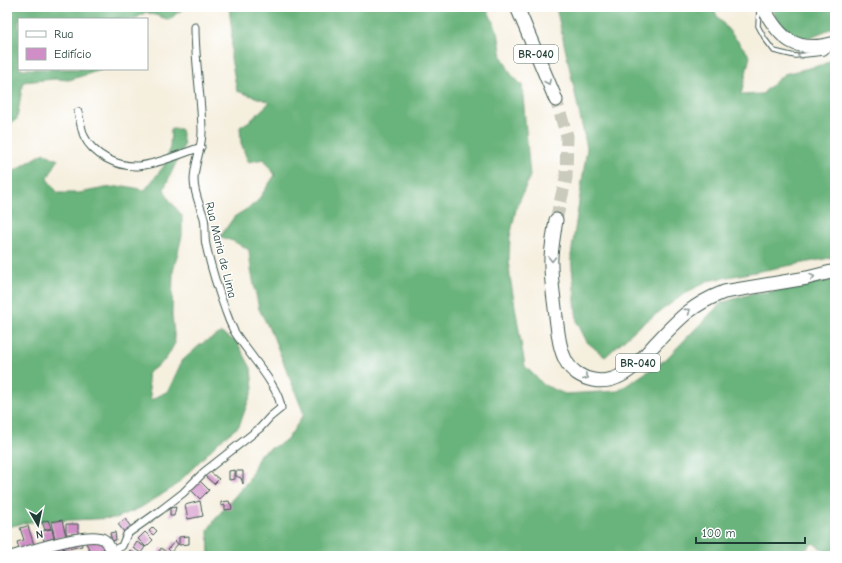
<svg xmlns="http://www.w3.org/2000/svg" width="842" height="563" font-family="'Comic Neue',sans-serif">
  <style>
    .forest { fill: #69b37b; stroke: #447858 }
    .building { fill: #d08ec6 }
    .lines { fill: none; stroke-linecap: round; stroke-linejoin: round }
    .highway-tunnel { stroke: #cacbbc; stroke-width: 13; stroke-dasharray: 13 6; stroke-linecap: butt }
    .lane-casing { stroke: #3f584e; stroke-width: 5.5 }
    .street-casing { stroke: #3f584e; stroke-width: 9 }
    .secondary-casing { stroke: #3f584e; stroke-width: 12 }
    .highway-casing { stroke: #3f584e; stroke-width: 15 }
    .lane { stroke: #fff; stroke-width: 3.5 }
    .street { stroke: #fff; stroke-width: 7 }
    .secondary { stroke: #fff; stroke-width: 10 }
    .highway { stroke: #fff; stroke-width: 13 }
    .oneway { stroke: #8f9e9a }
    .labels { text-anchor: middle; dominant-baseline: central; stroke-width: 3; stroke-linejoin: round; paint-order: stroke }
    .shield { fill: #fff; stroke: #627771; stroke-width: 1 }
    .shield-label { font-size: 11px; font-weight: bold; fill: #1f3d34 }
    .street-label { font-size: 12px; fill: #1f3d34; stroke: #fff }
  </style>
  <rect width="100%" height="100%" fill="#fff"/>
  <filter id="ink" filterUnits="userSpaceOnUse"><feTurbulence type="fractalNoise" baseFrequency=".025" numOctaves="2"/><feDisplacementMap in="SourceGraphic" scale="8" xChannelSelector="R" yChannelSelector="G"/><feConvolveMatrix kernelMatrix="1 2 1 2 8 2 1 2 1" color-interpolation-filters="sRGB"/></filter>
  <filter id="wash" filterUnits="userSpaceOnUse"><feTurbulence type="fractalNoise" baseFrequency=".012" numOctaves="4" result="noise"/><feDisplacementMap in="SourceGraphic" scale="16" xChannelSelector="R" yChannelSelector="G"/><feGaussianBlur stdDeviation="0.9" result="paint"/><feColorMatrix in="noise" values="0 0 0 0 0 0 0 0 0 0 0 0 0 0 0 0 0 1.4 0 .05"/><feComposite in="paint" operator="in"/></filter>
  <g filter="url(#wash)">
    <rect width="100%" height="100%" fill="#f5efde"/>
    <path class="forest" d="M7,7H186L177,13L170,20L146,12L135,19H19V69H104L69,80L55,79L23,82L17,119L7,126Z
      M229,7H486L498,32L502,57L511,74L522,85L530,176L516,209L510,237L509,258L510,277L525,366L544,385L565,394L618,391L665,360L721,303L751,294L769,292L835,279V556H832L813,543L799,556H209L208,530L216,518L248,481L260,454L287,440L304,414L273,336L259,309L251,270L249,250L233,241L220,237L234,217L256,203L275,175L264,159L248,162L241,143L240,127L251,120L270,102L237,91L231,58L232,33Z
      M556,7H713L717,16L750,56L741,95L762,94L784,74L822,65L835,58V257L707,281L684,294L637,328L605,357L587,342L577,322L571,256L587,148Z
      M770,7H835V27L801,41L786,34Z
      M171,129H181L184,145L164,189L168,198L182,216V236L173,272L172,315L175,343L166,359L147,374L151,400L168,391L182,361L201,344L221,333L237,342L251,368L253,389L239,426L220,441L174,487L140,508L116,518L30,522L7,527V175L44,153L58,160L47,179L58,193H79L105,188L125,186L145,190L164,166L170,147Z"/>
    <g id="blocks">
      <path class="building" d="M235,470V479L229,480V471Z
        M209,471L219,479L214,484L205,476Z
        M236,471H243V484L241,478L236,476Z
        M199,480L209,490L200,499L190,489Z
        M200,501L203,516L188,519L185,505Z
        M229,501L230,504H231L232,509L225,510V505L221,506V502Z
        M176,507L174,516H170V508Z
        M125,519L131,527L124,532L118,524Z
        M48,520L51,528L45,530L42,522Z
        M62,520L66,536L55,539L51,522Z
        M66,524H78V534H66Z
        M28,526L34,545L19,549L17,542L24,540L20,528Z
        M153,527L157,531L153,535L149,531Z
        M52,529L54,538L44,541L42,531Z
        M115,532L116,540L112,541L110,533Z
        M145,532L153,540L146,547L138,539Z
        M189,536V544L179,545V537Z
        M94,538L97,543L103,539L107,547L92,555L86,543Z
        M81,540L82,546L64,550L63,544Z
        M175,541L178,544L171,552L168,549Z
        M137,542L145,547L141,553L133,548Z
        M62,545L65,555L52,556L49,548Z
        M47,548L50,556H42L38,550Z
        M161,548L169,554L168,556H157Z
        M130,550L139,556H126Z"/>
    </g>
  </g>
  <g filter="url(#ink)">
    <use href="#blocks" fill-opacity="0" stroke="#3f584e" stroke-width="1"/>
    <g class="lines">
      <path class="highway-tunnel" d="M556,220L566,178L567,136L556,100"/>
      <g class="lane-casing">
        <path id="lane" d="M759,8L758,26L765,39L774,51L795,56L824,53L828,50"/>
      </g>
      <g class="street-casing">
        <path id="street" d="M78,112C80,120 81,128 84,136C93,155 117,167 138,166C156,165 183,153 201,147
          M112,551L122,546L127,534L161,510L183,493L204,472L260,428L270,417L281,408C280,387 246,351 234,331C231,325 228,318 226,312C218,290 211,268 206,245C204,236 206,227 204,218C200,205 194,194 194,180C194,163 203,147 202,129C201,95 195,61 195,27"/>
      </g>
      <g class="secondary-casing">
        <path id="secondary" d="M12,556C29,551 90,531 103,539C108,541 109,547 112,551L110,556"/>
      </g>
      <g class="highway-casing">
        <path id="highway" d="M517,7L556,100
          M763,7C780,40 797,54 835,43
          M556,220C554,232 552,245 551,257C550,277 554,297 556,317C558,332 559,348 566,361C571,371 582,378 593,380C603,382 613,380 622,375C635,368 645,355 655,344C679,319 691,305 724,292L807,278L835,271"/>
      </g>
      <use href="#lane" class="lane"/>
      <use href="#street" class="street"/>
      <use href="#secondary" class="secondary"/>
      <use href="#highway" class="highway"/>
    </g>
    <defs><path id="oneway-chevron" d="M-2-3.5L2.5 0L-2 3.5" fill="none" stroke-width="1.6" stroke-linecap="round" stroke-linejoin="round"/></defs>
    <g class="oneway">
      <use href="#oneway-chevron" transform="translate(800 55) rotate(177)"/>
      <use href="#oneway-chevron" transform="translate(548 82) rotate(67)"/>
      <use href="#oneway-chevron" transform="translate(552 259) rotate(91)"/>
      <use href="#oneway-chevron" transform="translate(812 277) rotate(-12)"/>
      <use href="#oneway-chevron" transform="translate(688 311) rotate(-37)"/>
      <use href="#oneway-chevron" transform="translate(586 377) rotate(23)"/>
    </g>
  </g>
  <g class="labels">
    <g class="shield">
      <rect x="514" y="45" width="44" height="18" rx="3"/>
      <rect x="616" y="354" width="44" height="18" rx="3"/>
    </g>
    <g class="shield-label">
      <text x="536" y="54">BR-040</text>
      <text x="638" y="363">BR-040</text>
    </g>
    <g class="street-label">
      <text transform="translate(221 250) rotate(76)">Rua Maria de Lima</text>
    </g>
  </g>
  <rect width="842" height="563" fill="none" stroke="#fff" stroke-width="24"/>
  <rect x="18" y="18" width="130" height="52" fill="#ffffff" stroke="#a5b1ae"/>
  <rect x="26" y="31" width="20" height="6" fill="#ffffff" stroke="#a5b1ae"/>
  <text x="54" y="38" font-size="12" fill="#1f3d34">Rua</text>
  <rect x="26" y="48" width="20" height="12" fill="#d08ec6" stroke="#a5b1ae"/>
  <text x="54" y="58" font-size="12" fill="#1f3d34">Edifício</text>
  <g transform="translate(38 525) rotate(171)" stroke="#ffffff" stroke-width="3" paint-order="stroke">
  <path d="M0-3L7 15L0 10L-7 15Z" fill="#1f3d34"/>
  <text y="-6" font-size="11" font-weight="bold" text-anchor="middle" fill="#1f3d34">N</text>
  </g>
  <path d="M696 537v6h109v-6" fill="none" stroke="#1f3d34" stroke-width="2"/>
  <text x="702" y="537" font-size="12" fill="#1f3d34" stroke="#ffffff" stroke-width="3" paint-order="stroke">100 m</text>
</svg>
